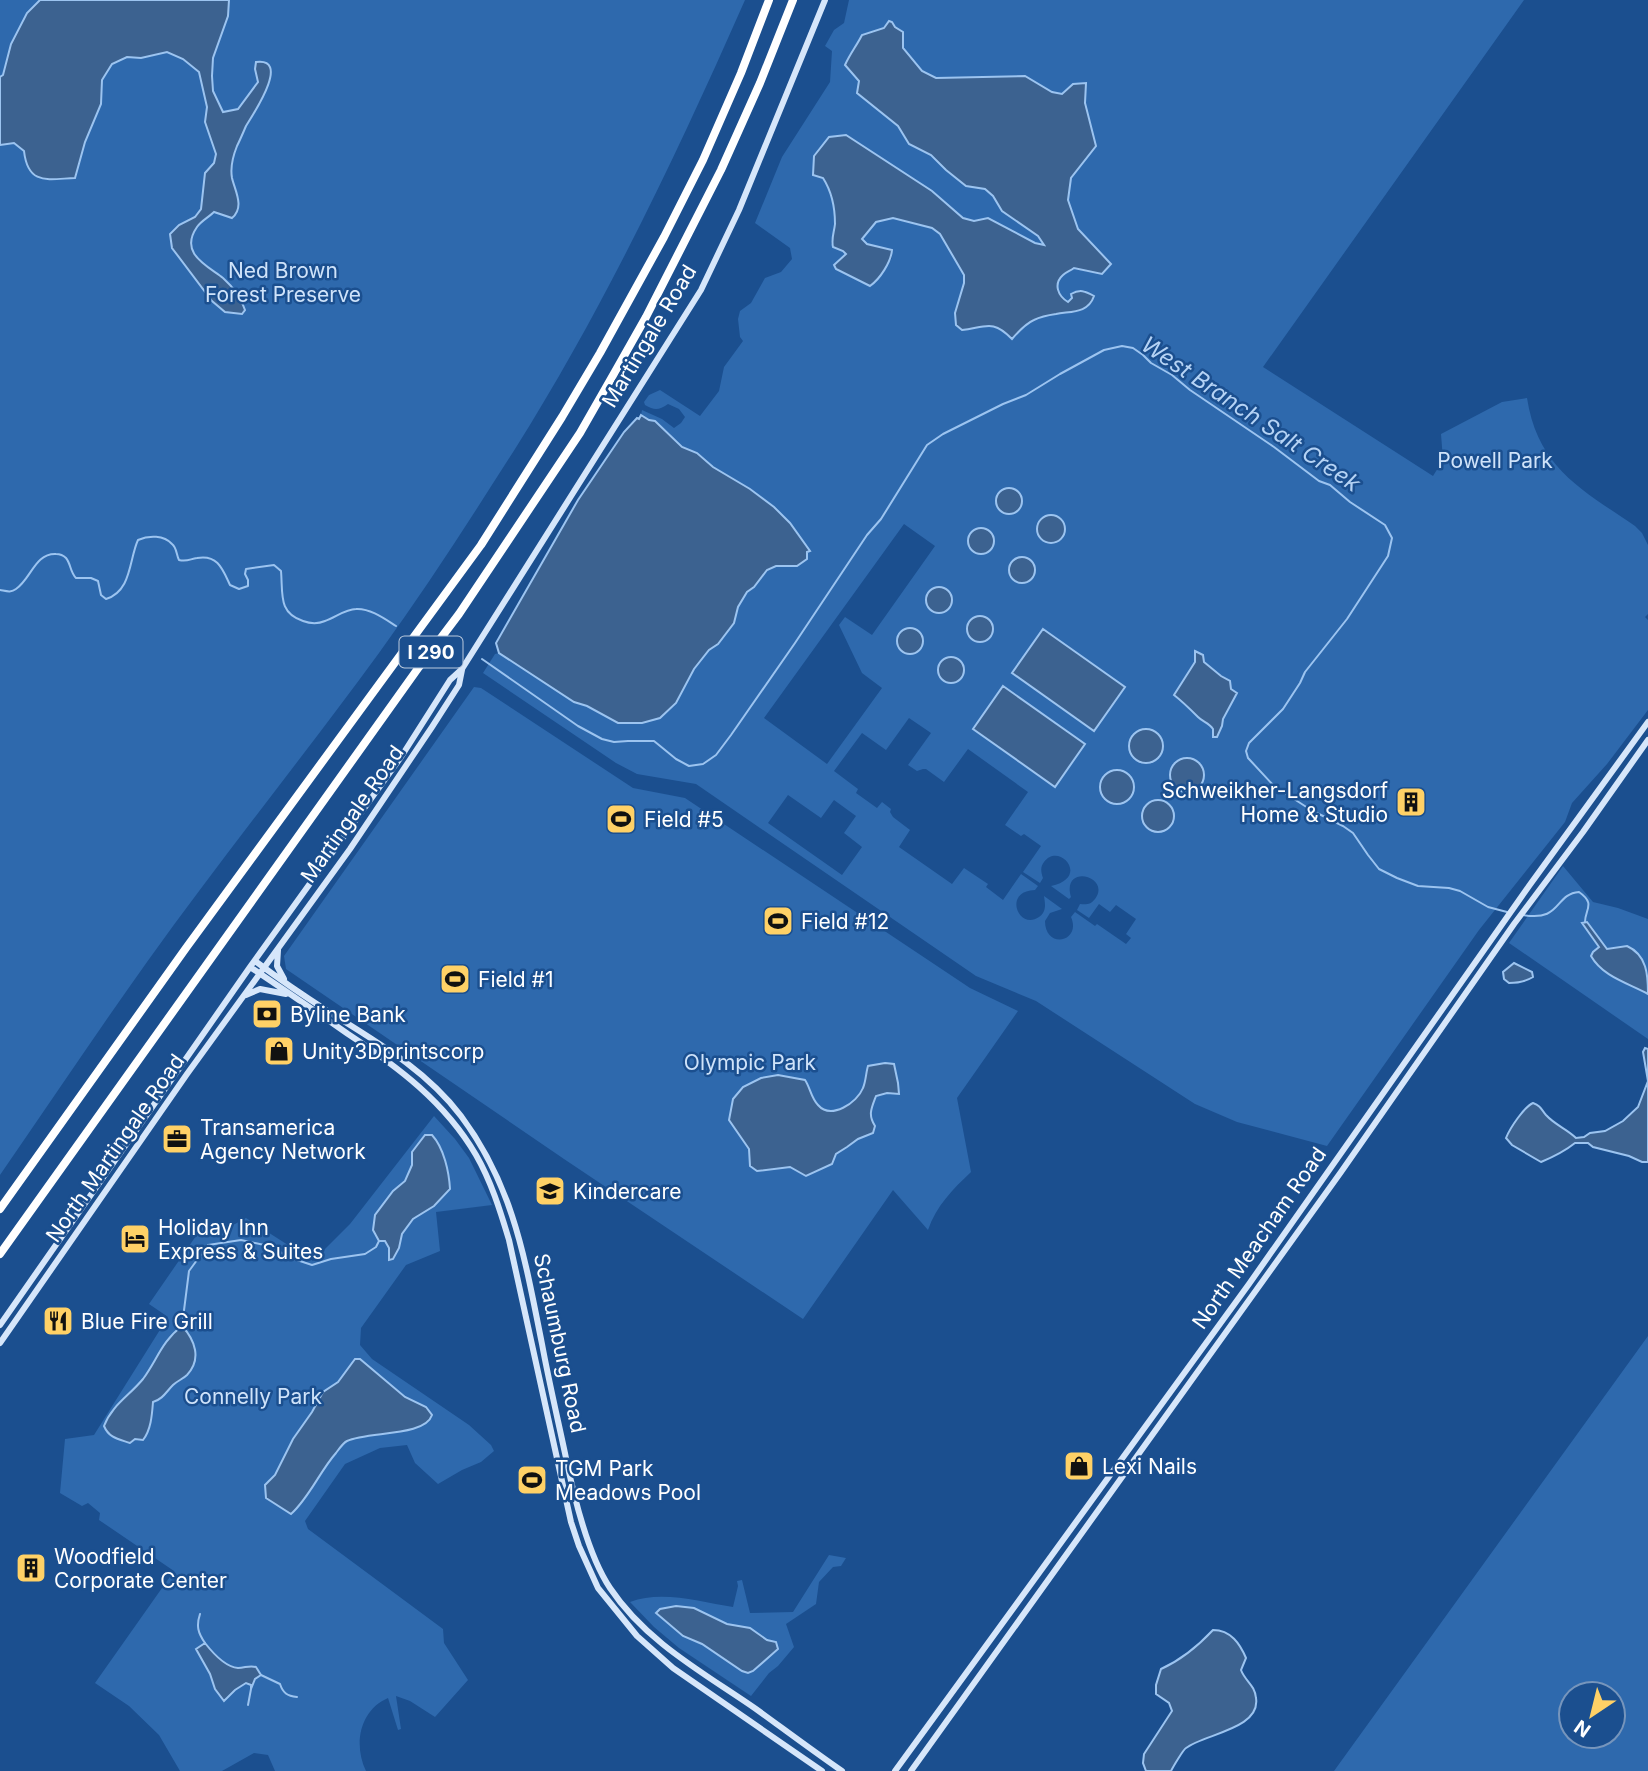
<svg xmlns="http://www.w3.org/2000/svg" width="1648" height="1771" font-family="Inter,sans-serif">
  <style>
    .green { fill: #2e69ad; fill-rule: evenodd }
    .water { fill: #3c6290; stroke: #9cc4f0; stroke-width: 2 }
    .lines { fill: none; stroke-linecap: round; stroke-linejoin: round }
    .stream { stroke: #9cc4f0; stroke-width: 2 }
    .secondary { stroke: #d6e6fa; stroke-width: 6 }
    .highway { stroke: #fff; stroke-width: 8 }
    .labels { text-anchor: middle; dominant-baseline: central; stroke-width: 5; stroke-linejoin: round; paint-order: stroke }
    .shield { fill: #1b4f8f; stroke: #bbcadd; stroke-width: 2 }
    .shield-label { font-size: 19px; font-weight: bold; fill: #fff }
    .park-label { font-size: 21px; fill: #cfe3fa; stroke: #1b4f8f }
    .street-label { font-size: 21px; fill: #fff; stroke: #1b4f8f }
    .poi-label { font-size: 21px; fill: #fff; stroke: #1b4f8f; text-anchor: start }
    .water-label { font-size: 23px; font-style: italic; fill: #b5d3f5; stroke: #1b4f8f }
  </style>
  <rect width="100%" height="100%" fill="#1b4f8f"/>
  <path class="green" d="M0,0H745C677,154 605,306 515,449C471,518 427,587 379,653C303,757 222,857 147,962C97,1032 49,1104 0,1175Z
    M849,0H1524L1263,367L1433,476L1443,460L1441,434L1502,402L1527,398C1538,468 1581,489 1635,526L1642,533L1648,545V614L1645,617L1648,620V710L1607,764L1572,803L1565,822L1479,930L1327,1146L1237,1122L1195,1104L1036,1001L976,976L696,784L637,774L616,763L483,673L495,654L499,653L574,702L587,706L600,714L642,723L660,718L676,703L694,669L709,650L718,644L734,624L738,607L747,592L754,587L767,569L776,566H797L800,564L809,551L790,523L750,489L713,467L697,453L682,447L655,421L649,420L641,415L642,410L662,419L674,428L681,423L685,417L679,409L668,404C659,410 655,411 645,405L644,402L649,395L660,390L700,416L719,391L724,367L743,341L740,337L738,319L740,311L751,303L765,278L781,272L792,259L790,248L755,223L782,157L830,82L832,51L825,46L834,30L844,23ZM884,28L903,33V48L922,71L936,78L1025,76L1052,93L1063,94L1073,84L1085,103L1096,146L1071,178L1068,200L1078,229L1110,264L1089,272L1074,268C1070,271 1066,272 1063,275C1053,284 1058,296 1068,302L1072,298L1071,294L1076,291L1085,290L1093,301C1082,312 1072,311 1057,313C1041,316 1029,323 1017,333L989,325L962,330L955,313L964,283V275L940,234L932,228L893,218L876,222L864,235L862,239L867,244L892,250V258L875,282L843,251L833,247L831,243L835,226L834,205L829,188L814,156L829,137L932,191L963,218L974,221L988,218L1035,243L1044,246L1038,236L1002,211L993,196L985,189L966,186L946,170L931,155L909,144L898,126L858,93L859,81L849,56L855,49L862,35ZM1048,516L1065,533L1060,540C1050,542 1043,544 1038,534L1040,522ZM904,524L935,546L872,635L845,617L839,625L862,673L882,688L827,764L764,718ZM1018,558L1032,562L1035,570L1032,577C1026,583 1020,584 1013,579L1011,562ZM929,593L951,595C954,604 951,608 944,613L932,611L926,601ZM909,718L931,733L908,765L917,771L923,769H926L944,782L968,749L1028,792L1005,825L1021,836L1024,834L1041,846L1023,872L1040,883L1043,878C1041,872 1040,867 1044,862C1059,841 1091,878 1051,886L1069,899L1071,897C1061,863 1112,876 1095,899C1091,904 1087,905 1080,904L1077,910L1089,918L1099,904L1110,912L1116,905L1136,919L1126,934L1131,938L1126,944L1097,924L1095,926L1075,912L1071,917C1082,942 1045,950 1045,921L1050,913L1062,909L1044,896C1045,903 1047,912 1039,917C1019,931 1002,891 1035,890L1038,886L1021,874L1003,900L986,887L988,884L964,868L952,884L899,847L910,830L893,817L890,812L891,809L882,802L877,808L856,793L858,789L834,771L862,733L886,750ZM1153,730L1161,738L1162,750L1129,746L1132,736ZM1187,758C1196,760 1202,765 1204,775L1197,789L1186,792L1182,759ZM1118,770L1124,772L1133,791L1127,800L1112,803L1104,797L1101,782L1107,773ZM788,795L821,818L834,800L856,816L844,833L862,847L842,875L768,823Z
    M474,687L481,688L633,788L685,798L970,988L1018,1011L957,1098L971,1172C953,1189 936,1206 928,1230L893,1190L803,1319L564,1159L286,969L284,956Z
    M1563,866L1593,902L1618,908L1648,919V1039L1509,943Z
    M434,1116L455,1139L469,1158L492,1205L436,1212L440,1251L406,1265L361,1328L360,1345L372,1359L469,1425L491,1445L494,1451L481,1462L462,1470L438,1484L415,1463L407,1445L380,1448L345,1464L305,1521L308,1529L443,1629L444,1643L468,1680L435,1717L410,1701L396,1696L401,1729L398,1730L388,1698C360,1710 353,1744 366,1771H275L268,1755L254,1753L222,1771H180L159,1735L129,1706L95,1683L174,1571L99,1520L100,1513L88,1503L82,1506L60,1493L65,1439L94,1435L168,1317L149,1304L207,1220L219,1228L235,1224L246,1218L313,1261L350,1224Z
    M1648,1336V1771H1334ZM1613,1694V1736H1571V1694Z
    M829,1555L846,1558L841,1566L833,1567L819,1582L816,1604L786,1624L794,1647L778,1666L769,1673L751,1696L679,1648L654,1627L630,1602C662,1590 700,1602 733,1607L738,1586L737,1581L742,1580L750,1613L793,1612Z"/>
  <path class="water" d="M40,0H229L228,16L213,58L212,76L213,91L223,112L238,109L258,82L255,69L256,62C292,57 252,116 246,126C243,133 240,140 237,146C233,156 230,167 232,178C235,191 245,207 232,218L214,212C209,217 201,221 197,227C179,253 206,265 223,278C233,287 241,297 245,310L242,314L225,312L212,301L172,248L170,234L179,225L195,217L201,209L205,173L214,163L216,154L205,122L207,107L199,72L183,59L167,52L141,58L127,57L112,64L102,80L101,104L85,142L75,178C48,179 28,186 24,151L14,143L0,145V77L3,75L11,44L27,13Z
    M889,21L892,22L895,27L903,32V48L922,71L936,78L1025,76L1052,92L1062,94L1073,84L1086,83L1085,103L1096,146L1071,178L1068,200L1078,229L1111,264L1102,274L1074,268C1070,271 1066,272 1063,275C1053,284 1058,296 1068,302L1072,298L1071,294C1080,289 1085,291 1094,296C1088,314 1070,311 1056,314C1049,315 1040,317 1034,320C1025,324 1018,332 1012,339C993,319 986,327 962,330L956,325L955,313L964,283V275L940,234L932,228L893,218L876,222L862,239L867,244L892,250C891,262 880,279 870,286L836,269L834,265L846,254L843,251L833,247C831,239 834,233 835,224C835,207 832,192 823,178L813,175L814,156L829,137L846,135L932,191L963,218L974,221L988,218L1035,243L1044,245L1038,236L1002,211L993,196L985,189L966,186L946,170L931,155L909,144L898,126L857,93L859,81L845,65C850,54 857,45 862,35L884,28Z
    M641,415L649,420L655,421L682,447L697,453L713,467L750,489L774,507L790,523L810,551L807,552V559L797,566H776L767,570L754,587L747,592L738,607L734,623L718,644L709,650L694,669L676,703L660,718L642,723H618L587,706L574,702L499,653L496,643L578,500L624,432L637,418L639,419Z
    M996 501a13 13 0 1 1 26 0a13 13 0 1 1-26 0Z
    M1037 529a14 14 0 1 1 28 0a14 14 0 1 1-28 0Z
    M968 541a13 13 0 1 1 26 0a13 13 0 1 1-26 0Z
    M1009 570a13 13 0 1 1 26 0a13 13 0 1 1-26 0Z
    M926 600a13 13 0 1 1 26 0a13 13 0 1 1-26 0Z
    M967 629a13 13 0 1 1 26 0a13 13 0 1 1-26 0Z
    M897 641a13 13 0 1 1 26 0a13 13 0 1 1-26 0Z
    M1043,629L1125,687L1094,731L1012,673Z
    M1195,651L1203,655L1204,662L1221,676L1230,681L1231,689L1237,693L1223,719L1222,726L1217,737H1213V729C1209,723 1203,722 1198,717C1190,709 1183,702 1174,695L1195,662Z
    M938 670a13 13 0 1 1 26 0a13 13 0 1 1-26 0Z
    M1003,686L1085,744L1055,787L973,729Z
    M1129 746a17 17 0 1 1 34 0a17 17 0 1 1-34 0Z
    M1170 775a17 17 0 1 1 34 0a17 17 0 1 1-34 0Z
    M1100 787a17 17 0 1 1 34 0a17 17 0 1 1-34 0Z
    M1142 816a16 16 0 1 1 32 0a16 16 0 1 1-32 0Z
    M1587,922L1607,949L1627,946C1647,955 1648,975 1648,994C1628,983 1603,977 1591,956L1593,952L1599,947L1582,923Z
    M1514,963L1532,972L1533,977C1525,982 1518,983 1509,983L1504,979L1503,972Z
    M1645,1048L1648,1049V1162H1642L1629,1156L1593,1147L1588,1143H1575C1565,1151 1553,1157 1541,1162L1512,1145L1506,1138C1510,1128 1524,1107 1533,1103C1541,1106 1541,1109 1546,1115C1555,1125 1567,1129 1576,1138L1584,1137L1590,1133L1605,1131L1623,1121L1638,1107L1648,1081L1643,1052Z
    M885,1063L894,1064L898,1083L899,1094L887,1093L876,1096C871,1109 868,1115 875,1126L873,1133L858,1139L847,1147L836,1154L832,1164L806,1176L790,1167L757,1171L750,1166L749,1149L729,1120L733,1099L743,1087L761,1078L778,1075L805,1080C810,1087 811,1098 818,1105C831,1120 857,1103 863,1088C866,1081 866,1072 868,1066Z
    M425,1135H432C444,1148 449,1172 450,1189L434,1206L413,1219L402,1234L399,1248L393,1259L389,1260V1248L385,1241H379L373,1230L375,1215L393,1191L405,1181L412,1165V1152Z
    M182,1326C195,1340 202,1359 187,1375C183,1379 177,1381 173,1385C166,1392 163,1399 153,1402C152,1415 151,1430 143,1440L135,1439L130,1443C118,1439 109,1438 104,1426C112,1405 129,1396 143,1379C157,1360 162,1341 182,1326Z
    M355,1359H360L405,1397L426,1407L432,1415C425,1437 367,1431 347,1441C343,1443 339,1449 336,1453C320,1471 309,1498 291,1514L266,1498L265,1485L275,1475L293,1439L312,1412L323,1392L338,1382Z
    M676,1606L694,1608L727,1624L750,1628L767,1640L776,1642L778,1649L753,1671L748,1673L742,1671L702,1644L683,1636L656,1613L660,1609Z
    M1213,1630C1231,1630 1240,1644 1246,1658L1241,1670C1245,1681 1255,1685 1256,1698C1261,1729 1204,1734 1186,1748C1183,1750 1173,1767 1171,1771H1146L1143,1763L1144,1754L1172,1711L1169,1703L1156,1694V1685L1161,1669C1181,1660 1198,1646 1213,1630Z
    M205,1643C212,1652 225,1667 238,1668C245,1668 249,1665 256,1667L261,1675L255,1679L251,1689V1685L246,1683L235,1690L224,1701L215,1689L210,1674L196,1649Z"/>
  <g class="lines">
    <path class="stream" d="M0,590C6,591 11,593 16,589C31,579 35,553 56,554C60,554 63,555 66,558C71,564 70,572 76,578H91L98,581L101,595L106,599C132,591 129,559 138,540C149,535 164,535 172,544C177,548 176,554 179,560C187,562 190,559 197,558C218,554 223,570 230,585L239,589L248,586V580L245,574L246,569L274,565L281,571C283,594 278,613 303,621C311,624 318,624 325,621C335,618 345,609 356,609C370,608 385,619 396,626
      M482,659L578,726L602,739L614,742L628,741H654L676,759L689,766L703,764L716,755L731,735L795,643L867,535L881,519L927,445L943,434L1003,404L1026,395L1060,374L1104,350L1122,346L1133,348L1143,355L1151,363L1172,375L1190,390L1274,447L1319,481L1330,485L1350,502L1385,525L1392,538L1388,556L1347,619L1305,672L1300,683L1283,709L1249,743L1246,751L1248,758L1274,786L1311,810L1343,826L1353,833L1368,855L1379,869L1397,878L1418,886L1449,888L1460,891L1488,907L1507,912
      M1523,915C1562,922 1554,894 1579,892C1596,904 1585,909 1585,922
      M182,1326L189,1271L208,1245L241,1240L269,1246L291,1258L312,1265L331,1259L365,1254L376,1247L379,1241
      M200,1614C196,1626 198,1633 205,1643
      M261,1675L280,1684C283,1693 287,1696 297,1697
      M248,1705L251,1689"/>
    <path class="secondary" d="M278,950L277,966L284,979
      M255,961C279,979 304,996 329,1012C377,1042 426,1070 461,1116C514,1187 525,1260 542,1344C549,1382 558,1420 566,1458C574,1497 588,1555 610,1588C646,1642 704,1673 756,1709C785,1730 813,1751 842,1771
      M250,967C283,989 315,1011 348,1034C398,1067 445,1102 476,1155C491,1181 500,1210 509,1240L571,1522L579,1546L598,1588L637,1636L673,1668L822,1771
      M246,995L260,989L286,994
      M0,1325L250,967L401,757L450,680L462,669L701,290L739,210L825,0
      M0,1343L187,1074L350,849L432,727L459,685L462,670
      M895,1771L1249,1284L1529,886L1648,722
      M911,1771L1341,1172L1514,924L1583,832L1648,740"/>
    <path class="highway" d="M0,1209L186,948L481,545L562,417L600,353L664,237L703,160L741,73L769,0
      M0,1254L419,667L459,614L580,433L616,370L646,317L721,170L760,83L793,0"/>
  </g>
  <defs>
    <g id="building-square" transform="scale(1.575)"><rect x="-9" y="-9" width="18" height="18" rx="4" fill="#ffd166" stroke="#1b4f8f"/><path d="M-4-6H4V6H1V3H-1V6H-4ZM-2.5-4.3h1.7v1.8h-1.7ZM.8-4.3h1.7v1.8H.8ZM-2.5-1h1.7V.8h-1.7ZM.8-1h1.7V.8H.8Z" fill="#111"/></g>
    <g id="stadium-square" transform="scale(1.575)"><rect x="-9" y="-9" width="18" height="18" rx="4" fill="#ffd166" stroke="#1b4f8f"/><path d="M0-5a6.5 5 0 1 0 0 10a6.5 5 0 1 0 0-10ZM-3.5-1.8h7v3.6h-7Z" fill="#111"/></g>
    <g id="bank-square" transform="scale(1.575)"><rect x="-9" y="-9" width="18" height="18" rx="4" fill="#ffd166" stroke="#1b4f8f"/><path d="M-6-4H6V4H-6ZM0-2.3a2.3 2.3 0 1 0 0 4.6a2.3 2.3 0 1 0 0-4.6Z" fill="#111"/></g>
    <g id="shop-square" transform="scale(1.575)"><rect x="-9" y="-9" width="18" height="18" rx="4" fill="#ffd166" stroke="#1b4f8f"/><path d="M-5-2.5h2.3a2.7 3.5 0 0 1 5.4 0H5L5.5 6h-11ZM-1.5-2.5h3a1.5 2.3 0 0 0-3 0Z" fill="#111"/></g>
    <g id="office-square" transform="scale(1.575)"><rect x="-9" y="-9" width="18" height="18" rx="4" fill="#ffd166" stroke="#1b4f8f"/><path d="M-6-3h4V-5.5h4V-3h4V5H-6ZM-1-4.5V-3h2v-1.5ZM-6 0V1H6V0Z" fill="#111"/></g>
    <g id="school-square" transform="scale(1.575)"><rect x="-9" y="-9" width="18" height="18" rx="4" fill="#ffd166" stroke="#1b4f8f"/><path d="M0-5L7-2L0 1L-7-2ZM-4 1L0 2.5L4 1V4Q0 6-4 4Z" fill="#111"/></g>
    <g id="hotel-square" transform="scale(1.575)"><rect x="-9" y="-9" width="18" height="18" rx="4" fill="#ffd166" stroke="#1b4f8f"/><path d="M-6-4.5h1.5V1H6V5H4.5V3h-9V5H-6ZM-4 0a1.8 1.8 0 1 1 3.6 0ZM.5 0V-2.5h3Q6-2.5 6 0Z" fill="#111"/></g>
    <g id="restaurant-square" transform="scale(1.575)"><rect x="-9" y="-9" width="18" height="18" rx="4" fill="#ffd166" stroke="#1b4f8f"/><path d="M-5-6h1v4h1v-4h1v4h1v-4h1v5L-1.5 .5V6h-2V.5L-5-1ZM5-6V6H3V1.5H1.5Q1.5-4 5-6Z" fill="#111"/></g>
  </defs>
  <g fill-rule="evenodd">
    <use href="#building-square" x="1411" y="802"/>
    <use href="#stadium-square" x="621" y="819"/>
    <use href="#stadium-square" x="778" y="921"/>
    <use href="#stadium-square" x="455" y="979"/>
    <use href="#bank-square" x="267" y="1014"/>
    <use href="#shop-square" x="279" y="1051"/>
    <use href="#office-square" x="177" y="1139"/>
    <use href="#school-square" x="550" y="1191"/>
    <use href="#hotel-square" x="135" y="1239"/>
    <use href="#restaurant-square" x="58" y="1321"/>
    <use href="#shop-square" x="1079" y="1466"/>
    <use href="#stadium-square" x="532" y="1480"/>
    <use href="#building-square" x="31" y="1568"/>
  </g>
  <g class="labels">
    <rect class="shield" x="399.5" y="636.5" width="63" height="31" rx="5"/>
    <g class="shield-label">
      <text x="431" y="652">I 290</text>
    </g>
    <g class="park-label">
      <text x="283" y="270">Ned Brown<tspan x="283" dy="24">Forest Preserve</tspan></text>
      <text x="1495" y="460">Powell Park</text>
      <text x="750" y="1062">Olympic Park</text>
      <text x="253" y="1396">Connelly Park</text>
    </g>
    <g class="street-label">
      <text transform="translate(649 336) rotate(-59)">Martingale Road</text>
      <text transform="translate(352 814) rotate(-55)">Martingale Road</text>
      <text transform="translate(115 1148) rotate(-55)">North Martingale Road</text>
      <text transform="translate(1259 1238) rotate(-55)">North Meacham Road</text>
      <text transform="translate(560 1343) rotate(78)">Schaumburg Road</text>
    </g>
    <g class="poi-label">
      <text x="1388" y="790" text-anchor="end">Schweikher-Langsdorf<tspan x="1388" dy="24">Home &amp; Studio</tspan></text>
      <text x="644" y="819">Field #5</text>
      <text x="801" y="921">Field #12</text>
      <text x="478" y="979">Field #1</text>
      <text x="290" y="1014">Byline Bank</text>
      <text x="302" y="1051">Unity3Dprintscorp</text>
      <text x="200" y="1127">Transamerica<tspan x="200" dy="24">Agency Network</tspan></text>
      <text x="573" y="1191">Kindercare</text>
      <text x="158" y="1227">Holiday Inn<tspan x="158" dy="24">Express &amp; Suites</tspan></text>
      <text x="81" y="1321">Blue Fire Grill</text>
      <text x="1102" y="1466">Lexi Nails</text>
      <text x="555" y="1468">TGM Park<tspan x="555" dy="24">Meadows Pool</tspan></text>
      <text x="54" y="1556">Woodfield<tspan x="54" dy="24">Corporate Center</tspan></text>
    </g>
    <g class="water-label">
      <text transform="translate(1251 414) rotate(34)">West Branch Salt Creek</text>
    </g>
  </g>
  <g transform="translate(1592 1715) rotate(215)"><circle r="33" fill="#1b4f8f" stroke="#7695bc" stroke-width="2"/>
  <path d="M0-5L12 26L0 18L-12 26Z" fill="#ffd166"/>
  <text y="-10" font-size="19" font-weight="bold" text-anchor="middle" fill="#ffffff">N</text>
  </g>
</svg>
